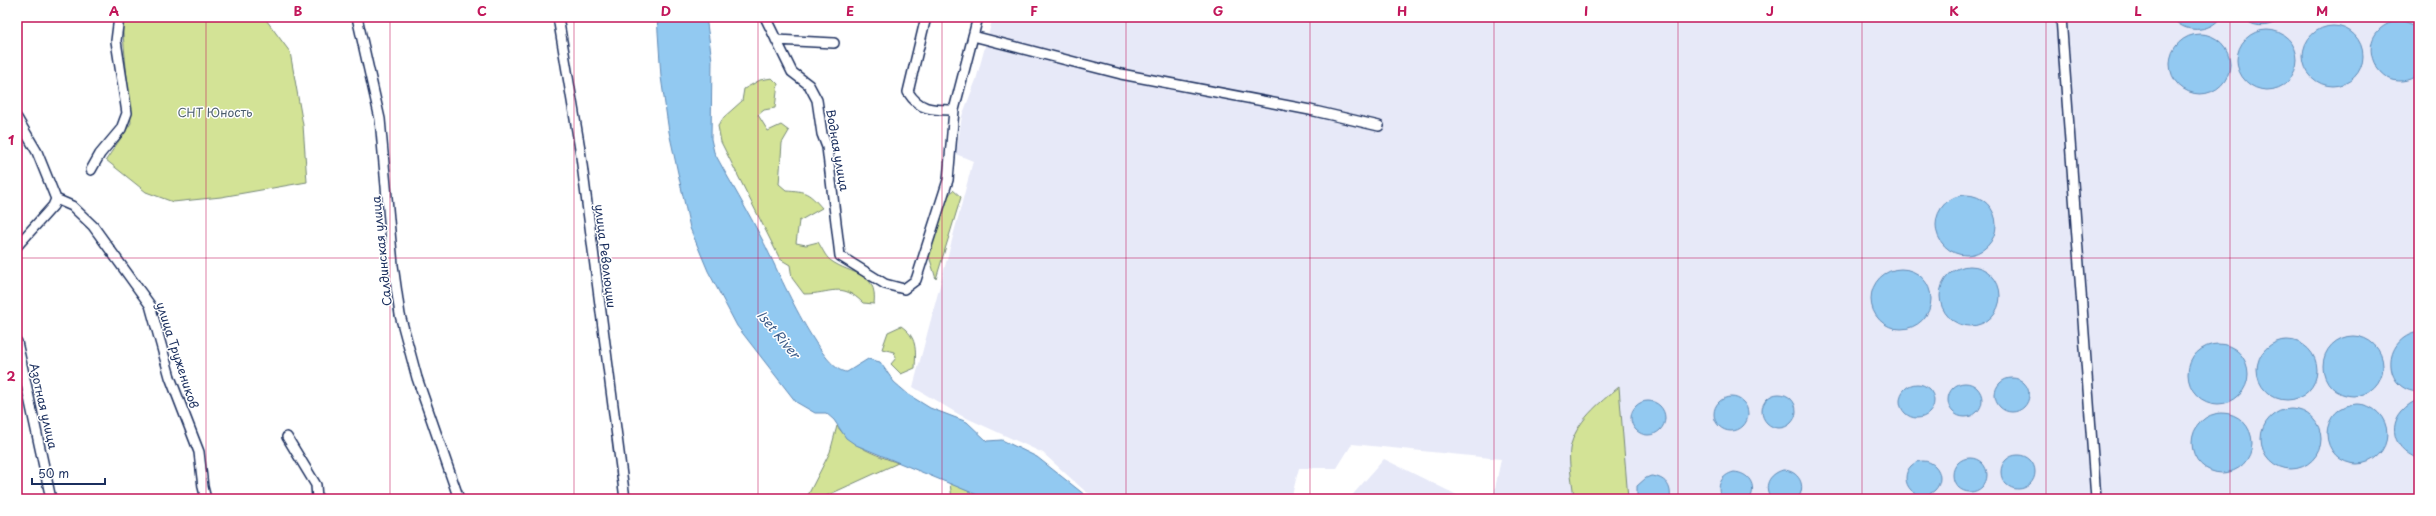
<svg xmlns="http://www.w3.org/2000/svg" width="2436" height="516" font-family="'Playpen Sans',sans-serif">
  <style>
    .built { fill: #e7e9f8 }
    .green { fill: #d3e396; stroke: #77897a }
    .water { fill: #92c9f1; stroke: #628bb6 }
    .lines { fill: none; stroke-linecap: round; stroke-linejoin: round }
    .minor-casing { stroke: #1b2f5e; stroke-width: 12 }
    .minor { stroke: #fff; stroke-width: 9 }
    .grid { fill: none; stroke: #c2185b; stroke-width: 1; stroke-opacity: 0.55 }
    .labels { text-anchor: middle; dominant-baseline: central; stroke-width: 3; stroke-linejoin: round; paint-order: stroke }
    .park-label { font-size: 12px; fill: #495c6c; stroke: #fff }
    .street-label { font-size: 12px; fill: #1b2f5e; stroke: #fff }
    .water-label { font-size: 13px; font-style: italic; fill: #3f5d8a; stroke: #fff }
    .neatline { fill: none; stroke: #c2185b; stroke-width: 1.5 }
    .grid-label { font-size: 13px; text-anchor: middle; font-weight: bold; fill: #c2185b }
  </style>
  <rect width="100%" height="100%" fill="#fff"/>
  <filter id="ink" filterUnits="userSpaceOnUse"><feTurbulence type="fractalNoise" baseFrequency=".025" numOctaves="2"/><feDisplacementMap in="SourceGraphic" scale="8" xChannelSelector="R" yChannelSelector="G"/><feConvolveMatrix kernelMatrix="1 2 1 2 8 2 1 2 1" color-interpolation-filters="sRGB"/></filter>
  <g filter="url(#ink)">
    <path class="built" d="M993,17H2419V499H1493L1501,459L1352,444L1337,468H1299L1291,499H1103L1086,492L1043,453L960,415L913,387L973,161L956,154L962,116L976,80Z
      M1384,459L1465,499H1349Z"/>
    <path class="green" d="M125,17H264L290,52L303,125L307,182L221,197L173,202L146,192L106,160L131,123L122,23Z
      M772,78L778,84L775,108L764,110L758,115L768,131L781,125L789,131L782,143L779,184L786,190C806,191 809,193 822,208L799,221L796,243L806,245L818,242C822,248 825,256 830,260C851,276 878,270 874,304L863,303C841,281 831,294 804,294L792,278L790,265L780,259L721,142L718,126L724,117L742,101L744,89L760,80Z
      M953,190L961,197L936,279L929,256L946,199Z
      M901,326C917,337 916,349 915,368L901,374L891,364L896,358L894,352L882,349L888,332Z
      M1619,387L1628,499H1574C1573,484 1568,464 1570,449C1575,422 1599,403 1619,387Z
      M837,426C852,447 874,454 898,463L826,496V499H806L830,452Z
      M950,483L987,499H952Z"/>
    <path class="water" d="M657,17H706L712,60L711,139L714,152C730,182 748,211 763,241C775,264 821,373 847,372L868,359L880,362L894,382L909,395L930,408L967,422L987,441L1002,440L1037,457L1090,499H987L856,445L846,438L834,420L826,413H815L796,402L737,326L708,271L690,228L669,132L661,77Z
      M2172,17H2221C2210,33 2183,34 2172,17Z
      M2241,17H2284C2269,28 2255,29 2241,17Z
      M2313,17H2345C2335,23 2324,22 2313,17Z
      M2401,20L2419,27V74C2379,104 2344,29 2401,20Z
      M2303 56a30 30 0 1 1 60 0a30 30 0 1 1-60 0Z
      M2237 60a30 30 0 1 1 60 0a30 30 0 1 1-60 0Z
      M2170 64a30 30 0 1 1 60 0a30 30 0 1 1-60 0Z
      M1936 225a30 30 0 1 1 60 0a30 30 0 1 1-60 0Z
      M1940 296a30 30 0 1 1 60 0a30 30 0 1 1-60 0Z
      M1871 299a30 30 0 1 1 60 0a30 30 0 1 1-60 0Z
      M2419,332V392C2382,391 2381,338 2419,332Z
      M2323 366a30 30 0 1 1 60 0a30 30 0 1 1-60 0Z
      M2257 370a30 30 0 1 1 60 0a30 30 0 1 1-60 0Z
      M2188 374a30 30 0 1 1 60 0a30 30 0 1 1-60 0Z
      M1995 395a17 17 0 1 1 34 0a17 17 0 1 1-34 0Z
      M1948 400a17 17 0 1 1 34 0a17 17 0 1 1-34 0Z
      M1900 401a17 17 0 1 1 34 0a17 17 0 1 1-34 0Z
      M1762 411a17 17 0 1 1 34 0a17 17 0 1 1-34 0Z
      M1714 414a17 17 0 1 1 34 0a17 17 0 1 1-34 0Z
      M1631 418a17 17 0 1 1 34 0a17 17 0 1 1-34 0Z
      M2415,401H2419V459C2388,448 2386,416 2415,401Z
      M2327 434a30 30 0 1 1 60 0a30 30 0 1 1-60 0Z
      M2261 439a30 30 0 1 1 60 0a30 30 0 1 1-60 0Z
      M2192 443a30 30 0 1 1 60 0a30 30 0 1 1-60 0Z
      M2001 472a17 17 0 1 1 34 0a17 17 0 1 1-34 0Z
      M1953 475a17 17 0 1 1 34 0a17 17 0 1 1-34 0Z
      M1906 478a17 17 0 1 1 34 0a17 17 0 1 1-34 0Z
      M1783,470C1798,470 1808,486 1797,499H1772C1762,487 1769,474 1783,470Z
      M1734,472C1749,473 1757,485 1750,499L1721,498C1716,486 1721,475 1734,472Z
      M1651,476C1665,477 1672,486 1670,499H1637V486L1646,478Z"/>
    <g class="lines">
      <g class="minor-casing">
        <path id="minor" d="M357,17L380,119L393,265L400,315L417,378L459,499
          M558,17L580,149L625,499
          M765,17L792,72L809,85L817,100L822,134L827,147L840,256L885,284L904,289L916,280L948,180L954,110L978,17
          M926,17L908,92C920,111 933,110 954,110
          M2061,17L2096,499
          M973,36L1121,74L1310,110L1379,126
          M776,40L834,43
          M17,118L37,152L56,199L72,206L93,226L150,305L170,377L199,452L203,487L206,499
          M91,170L100,154L121,129L127,113L116,41L119,17
          M17,246L53,206L56,199
          M17,342L51,499
          M287,437L316,485L317,499"/>
      </g>
      <use href="#minor" class="minor"/>
    </g>
  </g>
  <path class="grid" d="M206,17V499M390,17V499M574,17V499M758,17V499M942,17V499M1126,17V499M1310,17V499M1494,17V499M1678,17V499M1862,17V499M2046,17V499M2230,17V499M17,258H2419"/>
  <g class="labels">
    <g class="park-label">
      <text x="215" y="112">СНТ Юность</text>
    </g>
    <g class="street-label">
      <text transform="translate(838 150) rotate(80)">Водная улица</text>
      <text transform="translate(381 251) rotate(-96)">Салдинская улица</text>
      <text transform="translate(606 256) rotate(83)">улица Революции</text>
      <text transform="translate(178 355) rotate(72)">улица Тружеников</text>
      <text transform="translate(44 406) rotate(77)">Азотная улица</text>
    </g>
    <g class="water-label">
      <text transform="translate(779 334) rotate(50)">Iset River</text>
    </g>
  </g>
  <rect width="2436" height="516" fill="none" stroke="#fff" stroke-width="44"/>
  <path d="M32 478v6h73v-6" fill="none" stroke="#1b2f5e" stroke-width="2"/>
  <text x="38" y="478" font-size="12" fill="#1b2f5e" stroke="#ffffff" stroke-width="3" paint-order="stroke">50 m</text>
  <rect x="22" y="22" width="2392" height="472" class="neatline"/>
  <g class="grid-label">
    <text x="114" y="16">A</text>
    <text x="298" y="16">B</text>
    <text x="482" y="16">C</text>
    <text x="666" y="16">D</text>
    <text x="850" y="16">E</text>
    <text x="1034" y="16">F</text>
    <text x="1218" y="16">G</text>
    <text x="1402" y="16">H</text>
    <text x="1586" y="16">I</text>
    <text x="1770" y="16">J</text>
    <text x="1954" y="16">K</text>
    <text x="2138" y="16">L</text>
    <text x="2322" y="16">M</text>
    <text x="11" y="145">1</text>
    <text x="11" y="381">2</text>
  </g>
</svg>
